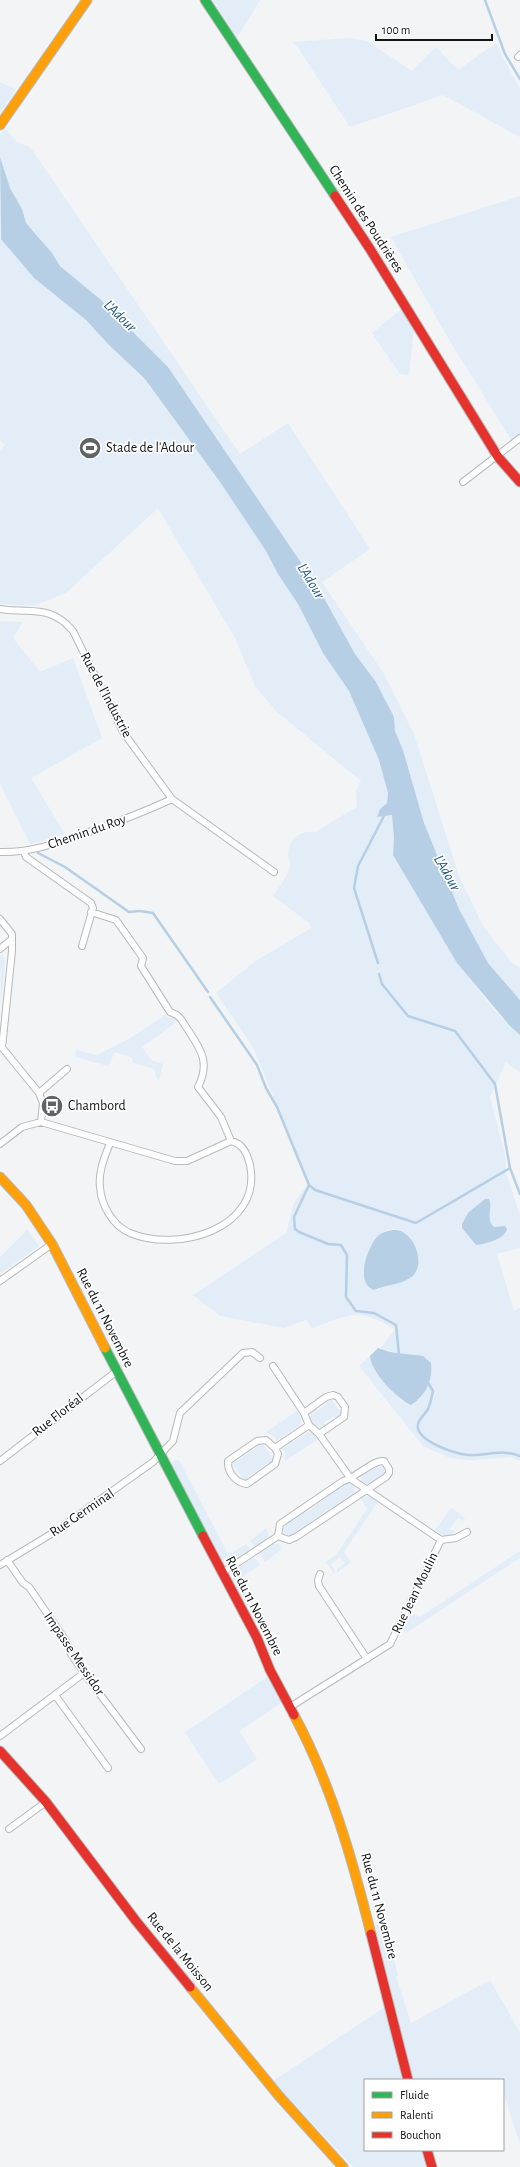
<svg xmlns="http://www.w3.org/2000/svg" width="520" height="2167" font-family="'Alegreya Sans',sans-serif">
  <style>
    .green { fill: #e2edf8; fill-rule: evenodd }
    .water { fill: #b6cfe4 }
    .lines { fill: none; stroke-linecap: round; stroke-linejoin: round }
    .stream { stroke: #b6cfe4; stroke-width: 2.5 }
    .street-casing { stroke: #b7b9ba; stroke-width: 8 }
    .fast-casing { stroke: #b7b9ba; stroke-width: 11 }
    .slow-casing { stroke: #b7b9ba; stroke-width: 11 }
    .jam-casing { stroke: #b7b9ba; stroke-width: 11 }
    .street { stroke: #fdfdfe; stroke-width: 6 }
    .fast { stroke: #30b455; stroke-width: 9 }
    .slow { stroke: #ff9f0a; stroke-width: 9 }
    .jam { stroke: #e5322d; stroke-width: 9 }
    .labels { text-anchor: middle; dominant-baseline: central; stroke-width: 3.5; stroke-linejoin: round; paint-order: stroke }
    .street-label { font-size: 14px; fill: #121314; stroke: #fff }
    .poi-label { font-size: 14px; fill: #121314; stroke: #fff; text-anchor: start }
    .water-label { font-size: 15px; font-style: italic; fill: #23577f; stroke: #fff }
  </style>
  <rect width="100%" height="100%" fill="#f2f4f6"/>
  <path class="green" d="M213,0H260L237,38Z
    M349,38L367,41L412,71L436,47L458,70L496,43L520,90V137L443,95L350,127L294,42Z
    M0,82L16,89L0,114Z
    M5,128L17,142L30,147L240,454L288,423L370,549L322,582L384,674L414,734L459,876L483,926L513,964L520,968V1000L488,963L459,909L424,823L403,750L395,731L394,717L376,682L355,654L319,589L168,367L101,300L60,266L52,253L26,223L22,209L10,188L0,157V135Z
    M520,196V434L512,441L448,338L391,237Z
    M0,237L34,278L86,320L109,345L145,379L220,482L266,551L278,574L298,604L323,653L349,691L379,760L388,793L387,803L380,809L378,817L392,815L394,837L393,855C432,917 464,986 520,1035V1073L506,1062L490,1097L505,1155L506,1173L520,1215V1248L497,1254L514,1311L520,1308V1461L512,1457L471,1460L450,1458L423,1446L359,1366L370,1356L373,1369L401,1401L419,1400C428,1389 432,1377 431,1364C417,1350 399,1356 381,1348L395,1329C357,1307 352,1314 312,1328L306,1320L284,1328L220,1316L193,1295L286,1233L294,1203L309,1183L253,1047L216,993L254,962L311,928L309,923L273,896C277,890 290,873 290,866C291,862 288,858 288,854C289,838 300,830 315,832L357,807L356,791L361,781L277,712L255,686L235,638L158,508L66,593L33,606L0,604V450L5,445L0,440ZM489,1218L494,1227L505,1226L502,1236L491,1242L476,1245L462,1228ZM389,1230C405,1227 412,1240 417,1253L404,1281L374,1290C372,1279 367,1266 368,1255C368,1245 379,1233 389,1230Z
    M403,308L414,328L409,375L400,374L372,333Z
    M0,621L23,622L13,638L40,672L73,658L102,738L31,778L65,834L30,844L0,784Z
    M0,955L4,957L5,962L1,1008Z
    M165,1015L168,1018H176L178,1021L142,1047L151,1060L163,1064L159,1080L157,1079L154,1069L132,1062L133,1058L115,1052L108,1066L75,1057L76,1050L97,1055L127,1040Z
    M27,1230L39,1246L0,1274V1257Z
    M329,1400H332L341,1413L337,1419L334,1416L324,1423L326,1426L317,1428L311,1422L310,1414L315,1408L317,1411L326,1404L325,1402Z
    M297,1411L302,1416L300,1425L276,1441V1438L266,1432Z
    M308,1432L314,1434L317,1440L285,1461L284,1450L281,1449Z
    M258,1443H262L273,1459L270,1465L268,1463L248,1477L249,1479L247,1481L240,1479L242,1477L234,1466L231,1467V1462L236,1458L238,1460L257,1447L256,1444Z
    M175,1460H179L227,1552L232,1553L246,1544L250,1549L231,1562L226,1560L220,1561L171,1465Z
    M376,1465L383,1467L385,1475L371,1485L364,1484L361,1480L362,1476Z
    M346,1482L353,1484L355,1487L354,1496L334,1509L332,1507L312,1521L313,1524L294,1536L286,1534L283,1531L285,1523L304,1510L306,1513Z
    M368,1496L378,1502L344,1552L351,1562L337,1573V1569L345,1563L340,1557L331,1564L335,1570L334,1574L326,1562L336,1555L367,1509L361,1499Z
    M451,1508L465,1518L463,1521L458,1518L450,1529L456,1532L447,1537L435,1530Z
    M266,1528L269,1537L255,1547L250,1541Z
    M273,1544H279L282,1549L265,1562L259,1553Z
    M520,1551V1558L406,1633L402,1627L403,1622L406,1624L412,1613L420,1617Z
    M254,1557L260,1565L243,1576V1582L249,1593L241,1598C229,1572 231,1572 254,1557Z
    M267,1677L282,1702L239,1731L257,1759L219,1784L185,1732Z
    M379,1923H384L398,1975L396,1976L411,2023L490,1980L520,2032V2144L503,2091V2080H413L375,1926Z
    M386,2006L404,2080H365V2150H423L428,2167H353L273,2081Z"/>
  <path class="water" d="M0,157L10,188L22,209L26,223L52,253L60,266L101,300L168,367L319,589L355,654L376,682L394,717L395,731L403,750L424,823L459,909L488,963L520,1000V1035L510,1026L457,963L393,855L394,837L392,815L377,817L380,809L387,803L388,793L379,760L349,691L323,653L298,604L278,574L266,551L220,482L145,379L109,345L86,320L34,278L1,239Z
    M485,1199H489C493,1208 485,1218 494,1227L505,1226L507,1229C505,1239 486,1244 476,1245L462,1228V1224L468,1213Z
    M393,1230C397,1230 401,1230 404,1233C418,1241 425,1269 410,1278C399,1285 386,1285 374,1290C355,1283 367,1249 376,1238C380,1233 386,1231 393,1230Z
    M378,1348L390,1352L423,1356L431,1363C433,1381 426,1395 411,1405C397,1399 370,1371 370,1356Z"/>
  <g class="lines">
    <path class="stream" d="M485,0L505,54L520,79
      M38,853L65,867L129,912L140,911L153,913L208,992
      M378,963L354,888L358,866L385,814
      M379,974L382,984L408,1016L455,1031L495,1084L510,1168L520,1194
      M210,997L257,1065L266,1088L277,1107L309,1185L315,1190L416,1223L510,1168
      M309,1185L294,1217L295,1229L299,1232L328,1244L341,1245L347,1255L346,1297L356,1311L374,1313L396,1325L399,1355
      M427,1381L433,1391C432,1397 430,1404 428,1409C425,1414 419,1419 418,1424C414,1441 459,1456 472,1455C491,1455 502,1449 520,1456"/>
    <g class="street-casing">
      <path id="street" d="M518,57L520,55
        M463,482L520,438
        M0,609C32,614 50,604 73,631L123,732L172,799L274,872
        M0,852C31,853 57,843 86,833C115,823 144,812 172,799
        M24,852L26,857L91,903L93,908L82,946
        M91,912L116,920L143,958L141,966L170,1012L177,1015L181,1019C196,1044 213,1058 198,1087L221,1117L231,1141
        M0,919L12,934V951L2,1048
        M0,949L12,939
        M0,1045L39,1093L43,1103L41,1122L22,1127L0,1144
        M39,1093L67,1069
        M41,1122L175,1161H187L231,1141C243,1144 247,1153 250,1165C263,1229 177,1253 130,1233C113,1226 101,1205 100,1187C98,1172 105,1156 110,1143
        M0,1281L52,1244
        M273,1366L304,1413L309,1425L319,1434L351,1479L441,1540L390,1644L290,1707
        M304,1413L326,1397L333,1395L338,1397L345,1407L344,1417L319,1434
        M275,1448L266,1440L257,1441L228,1461C227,1472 236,1483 247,1484L275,1464L278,1454L275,1448L309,1425
        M0,1461L117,1371
        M384,1461L389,1469V1473L386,1477L296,1537L289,1540L278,1536L280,1524L343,1481C356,1478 372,1460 384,1461Z
        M441,1540L456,1538L467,1532
        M7,1560L23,1583L29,1587L66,1641L71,1654L84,1673L141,1749
        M0,1565L56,1531L153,1462L173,1441L180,1413L243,1353L252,1352L260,1358
        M222,1573L278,1536
        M320,1574L318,1580L319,1586L367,1659
        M55,1695L108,1768
        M0,1736L84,1673
        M9,1829L46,1802"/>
    </g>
    <g class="fast-casing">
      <path id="fast" d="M205,0L335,196
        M105,1348L203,1536"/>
    </g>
    <g class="slow-casing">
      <path id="slow" d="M0,125L87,0
        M0,1177L26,1205L52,1244L105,1348
        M294,1715C331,1784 352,1858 371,1934
        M190,1987L279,2096L343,2167"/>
    </g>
    <g class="jam-casing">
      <path id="jam" d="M335,196L370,249L498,457L520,482
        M203,1536L257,1638L270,1670L294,1715
        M0,1751L46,1802L136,1921L190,1987
        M371,1934L408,2080
        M427,2150L432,2167"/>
    </g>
    <use href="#street" class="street"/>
    <use href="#fast" class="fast"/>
    <use href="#slow" class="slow"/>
    <use href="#jam" class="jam"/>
  </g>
  <defs>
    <g id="stadium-disc" transform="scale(1.15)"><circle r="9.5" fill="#606263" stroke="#fff"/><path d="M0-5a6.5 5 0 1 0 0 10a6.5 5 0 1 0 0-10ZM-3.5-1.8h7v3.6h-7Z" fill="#fff"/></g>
    <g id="bus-disc" transform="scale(1.15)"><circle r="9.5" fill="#606263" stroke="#fff"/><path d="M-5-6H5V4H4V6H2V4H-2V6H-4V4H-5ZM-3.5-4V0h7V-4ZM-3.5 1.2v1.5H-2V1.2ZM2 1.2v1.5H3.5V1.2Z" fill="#fff"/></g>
  </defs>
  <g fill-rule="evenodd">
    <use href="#stadium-disc" x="90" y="448"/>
    <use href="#bus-disc" x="52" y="1106"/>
  </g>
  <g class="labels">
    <g class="street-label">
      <text transform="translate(366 219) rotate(57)">Chemin des Poudrières</text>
      <text transform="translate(106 695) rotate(62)">Rue de l'Industrie</text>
      <text transform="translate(87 832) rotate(-19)">Chemin du Roy</text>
      <text transform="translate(105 1318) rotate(63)">Rue du 11 Novembre</text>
      <text transform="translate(58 1415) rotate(-38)">Rue Floréal</text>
      <text transform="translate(82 1513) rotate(-34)">Rue Germinal</text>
      <text transform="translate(415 1593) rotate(-64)">Rue Jean Moulin</text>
      <text transform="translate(254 1606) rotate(63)">Rue du 11 Novembre</text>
      <text transform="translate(74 1654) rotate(56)">Impasse Messidor</text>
      <text transform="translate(379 1906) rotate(75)">Rue du 11 Novembre</text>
      <text transform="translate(180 1952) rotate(51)">Rue de la Moisson</text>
    </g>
    <g class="poi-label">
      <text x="106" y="448">Stade de l'Adour</text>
      <text x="68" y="1106">Chambord</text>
    </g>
    <g class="water-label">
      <text transform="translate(120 316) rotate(44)">L'Adour</text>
      <text transform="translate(311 581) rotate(58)">L'Adour</text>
      <text transform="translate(447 873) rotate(60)">L'Adour</text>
    </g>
  </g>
  <rect x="364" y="2079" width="140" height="72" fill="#ffffff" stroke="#a0a1a1"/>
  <rect x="372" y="2092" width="20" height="6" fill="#30b455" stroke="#a0a1a1"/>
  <text x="400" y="2099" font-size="12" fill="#121314">Fluide</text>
  <rect x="372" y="2112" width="20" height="6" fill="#ff9f0a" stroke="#a0a1a1"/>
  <text x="400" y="2119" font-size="12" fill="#121314">Ralenti</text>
  <rect x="372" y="2132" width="20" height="6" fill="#e5322d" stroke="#a0a1a1"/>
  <text x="400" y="2139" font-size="12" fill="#121314">Bouchon</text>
  <path d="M376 34v6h116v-6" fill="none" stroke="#121314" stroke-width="2"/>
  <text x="382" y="34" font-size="12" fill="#121314" stroke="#ffffff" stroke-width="3" paint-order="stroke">100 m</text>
</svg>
